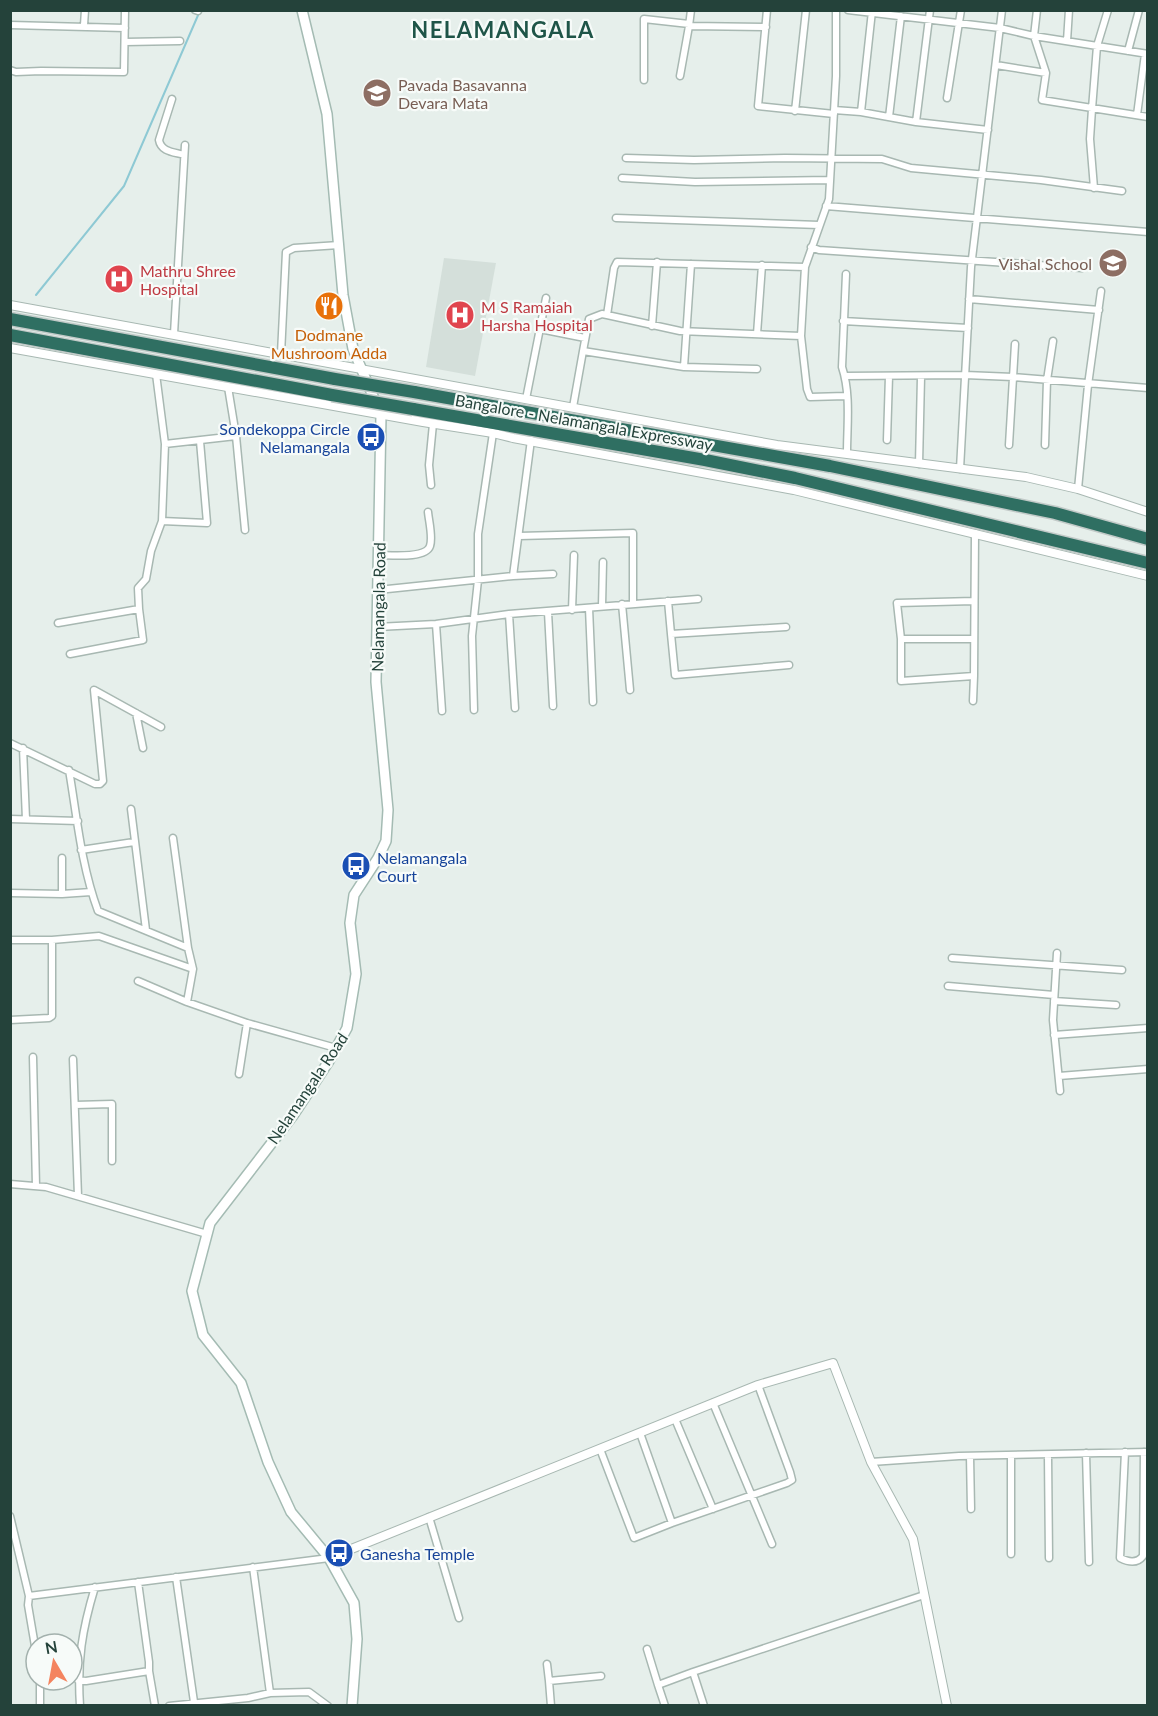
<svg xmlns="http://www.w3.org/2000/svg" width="1158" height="1716" font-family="Lato,sans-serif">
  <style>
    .built { fill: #d4dfda }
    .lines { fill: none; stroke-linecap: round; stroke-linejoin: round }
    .stream { stroke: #8ec9d4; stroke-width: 2 }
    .minor-casing { stroke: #a8b8b2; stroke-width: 9 }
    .tertiary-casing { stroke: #a8b8b2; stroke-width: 10 }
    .secondary-casing { stroke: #a4bbb3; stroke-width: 12 }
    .motorway-casing { stroke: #c2cac8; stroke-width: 15 }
    .minor { stroke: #fff; stroke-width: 6 }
    .tertiary { stroke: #fff; stroke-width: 8 }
    .secondary { stroke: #fff; stroke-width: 9 }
    .motorway { stroke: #2f6f62; stroke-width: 12 }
    .motorway-bridge-casing { stroke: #c2cac8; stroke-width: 15; stroke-linecap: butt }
    .motorway-bridge { stroke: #2f6f62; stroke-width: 12 }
    .labels { text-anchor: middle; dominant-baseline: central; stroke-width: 4.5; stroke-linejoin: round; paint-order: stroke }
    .education-label { font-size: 16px; fill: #785e54; stroke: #f7fbf9; text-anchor: start }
    .health-label { font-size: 16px; fill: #be3a42; stroke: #f7fbf9; text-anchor: start }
    .food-label { font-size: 16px; fill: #c56008; stroke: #f7fbf9 }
    .street-label { font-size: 16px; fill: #24423a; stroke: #f7fbf9 }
    .transit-label { font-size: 16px; fill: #164399; stroke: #f7fbf9; text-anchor: start }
    .district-label { font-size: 22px; font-weight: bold; letter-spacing: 1.5px; fill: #1f5548; stroke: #f7fbf9 }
  </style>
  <rect width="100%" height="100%" fill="#e6efeb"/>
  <path class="built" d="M444,258L496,263L475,376L426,367Z"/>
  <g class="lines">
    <path class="stream" d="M36,295L124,186L199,13"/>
    <g class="minor-casing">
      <path id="minor" d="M195,10L198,11
        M691,10L689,26L766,27
        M767,10L758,106L834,114
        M836,10V76L829,199L805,267L801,336L807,389L810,397L846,396
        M848,10L1000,28L1034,36L1148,54
        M1037,10L1034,36L1046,73L1042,100L1148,117
        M10,25L125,28
        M84,25L85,10
        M1067,41L1069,10
        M125,42L180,41
        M1128,51L1139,10
        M996,65L1046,73
        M10,70L16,72L41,71L124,72L125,10
        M680,76L689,26
        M644,80V19L689,24
        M947,98L961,10
        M172,99L159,140C161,152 174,152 184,155
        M834,110L861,112L916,122L988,130
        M795,111L806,10
        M861,112L872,11
        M1137,115L1145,54
        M889,117L901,16
        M916,122L930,10
        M626,158L694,160L785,158L882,159L911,168L1041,180L1122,191
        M622,178L695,182L830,180
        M1094,188L1090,139L1092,109L1097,46L1108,10
        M826,206L1148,232
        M616,218L819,225
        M811,247L819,250L1082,268
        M846,274L842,367C851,394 847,426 847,453
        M969,299L1099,310
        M843,321L968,328
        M652,326L657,262
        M540,329L585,338
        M174,334L185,145
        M757,334L762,265
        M801,336L680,331L607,315L614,268L617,262L805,267
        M583,351L589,319L602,314L607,315
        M281,354L286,252L294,248L339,245
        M684,367L691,264
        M845,376L965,375L1013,377L1148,388
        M228,387L236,436L245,530
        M526,399L546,298
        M573,407L583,351L684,367L757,369
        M531,440L513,576L553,574
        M887,440L889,376
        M165,444L236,436
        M1009,445L1015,344
        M1045,445L1047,380L1053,341
        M919,464L921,377
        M960,469L971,267L1002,10
        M431,485L429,465L433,424
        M1078,489L1088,385L1101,291
        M162,521L207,523L200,441
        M519,536L633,533V604
        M379,555C390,555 426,559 430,546C433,537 429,522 428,512
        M378,590L513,576
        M668,601L671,634L786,627
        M622,604L630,690
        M602,606L603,562
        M589,608L593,702
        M572,610L574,555
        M548,612L553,706
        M509,614L515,708
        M58,623L139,609L138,588L146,579L151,551L162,521L165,444L156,374
        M436,624L442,711
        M377,627L436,624L509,614L698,599
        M671,634L675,675L789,665
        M901,639L897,603L974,601
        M974,639H901V681L974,676L975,533
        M70,654L143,640L139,609
        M973,701L974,676
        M474,710L472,636L478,580V534L493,433
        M136,713L143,748
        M10,743L95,784H100L103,781L94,690L161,727
        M23,748L26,819
        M69,770C77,817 81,865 98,911L188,948L193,969L187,1002
        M131,809L146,930
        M10,819L78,821
        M173,838L188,948
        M81,850L134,842
        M62,858V894
        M10,893L62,894L91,892
        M10,940H52L99,936L193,969
        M1057,953L1053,1020L1060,1091
        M952,958L1122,970
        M138,981L187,1002L247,1023L336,1048
        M948,986L1054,995
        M1054,1001L1116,1005
        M10,1020L49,1018L52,1016V940
        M1054,1035L1148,1028
        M33,1057L36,1186
        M73,1059L78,1196
        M239,1074L247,1023
        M1059,1076L1148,1069
        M75,1105L112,1104V1161
        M10,1184L46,1187L207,1234
        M713,1403L772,1544
        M675,1419L713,1509
        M640,1433L672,1523
        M600,1449L634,1538L672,1523L787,1483L792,1480L790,1472L758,1385
        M1125,1452L1120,1558C1128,1562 1137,1564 1143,1556L1144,1452
        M1086,1453L1089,1562
        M970,1456L971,1509
        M1048,1456L1049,1558
        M871,1462L959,1456L1148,1452
        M10,1516L29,1596L28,1605L36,1652
        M429,1517L459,1618
        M1011,1554V1455
        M253,1567L270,1693
        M176,1577L194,1702
        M138,1582L149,1662V1671L155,1706
        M29,1596L329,1558
        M647,1649L658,1685
        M547,1664L549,1681
        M693,1672L704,1706
        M40,1680V1706
        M78,1680L86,1681L149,1671
        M80,1706C77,1661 82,1630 95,1587
        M169,1706L248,1698L270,1693L309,1692L328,1706
        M551,1706L549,1681L601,1676
        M665,1706L658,1685L693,1672L924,1595"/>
    </g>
    <g class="tertiary-casing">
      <path id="tertiary" d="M10,305L777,445L1026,477L1078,489L1148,512
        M10,348L423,422L493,433L513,438L794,490L1148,576
        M329,1558L758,1385L833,1363L871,1462L913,1539L947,1706"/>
    </g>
    <g class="secondary-casing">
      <path id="secondary" d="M302,10L327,114L343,295L353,349L381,415L376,682L388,810L386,841L378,858L354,895L350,923L356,974L347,1028L329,1061L294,1114L210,1223L192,1291L203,1335L241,1383L268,1462L291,1512L329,1558L354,1603L357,1639L352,1706"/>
    </g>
    <g class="motorway-casing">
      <path id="motorway" d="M10,319L335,379
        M10,335L332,395
        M414,392L830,466L1055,513L1148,539
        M413,409L705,460L795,478L1148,563"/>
    </g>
    <use href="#minor" class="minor"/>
    <use href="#tertiary" class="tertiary"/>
    <use href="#secondary" class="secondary"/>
    <use href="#motorway" class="motorway"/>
    <g class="motorway-bridge-casing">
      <path id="motorway-bridge" d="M335,379L414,392
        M332,395L413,409"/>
    </g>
    <use href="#motorway-bridge" class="motorway-bridge"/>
  </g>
  <defs>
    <g id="school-disc" transform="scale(1.5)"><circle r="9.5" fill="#8d6e63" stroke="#f7fbf9"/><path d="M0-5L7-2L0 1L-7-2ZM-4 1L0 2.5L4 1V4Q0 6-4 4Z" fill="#fff"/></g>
    <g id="hospital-disc" transform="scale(1.5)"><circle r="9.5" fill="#e0444e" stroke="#f7fbf9"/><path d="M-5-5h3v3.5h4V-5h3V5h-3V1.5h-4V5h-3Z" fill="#fff"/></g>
    <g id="restaurant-disc" transform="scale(1.5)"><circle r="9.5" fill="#e8710a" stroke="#f7fbf9"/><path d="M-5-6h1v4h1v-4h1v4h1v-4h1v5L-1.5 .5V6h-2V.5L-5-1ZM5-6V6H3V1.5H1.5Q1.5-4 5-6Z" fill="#fff"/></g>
    <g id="bus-disc" transform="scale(1.5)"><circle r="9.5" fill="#1a4fb4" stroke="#f7fbf9"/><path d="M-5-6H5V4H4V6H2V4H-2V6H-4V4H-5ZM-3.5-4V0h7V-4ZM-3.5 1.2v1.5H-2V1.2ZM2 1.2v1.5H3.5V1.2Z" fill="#fff"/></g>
  </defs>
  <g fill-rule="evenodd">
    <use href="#school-disc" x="377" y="93"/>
    <use href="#school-disc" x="1113" y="263"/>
    <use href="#hospital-disc" x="119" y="279"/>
    <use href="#restaurant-disc" x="329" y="306"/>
    <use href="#hospital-disc" x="460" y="315"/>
    <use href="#bus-disc" x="371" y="437"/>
    <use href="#bus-disc" x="356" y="866"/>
    <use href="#bus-disc" x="339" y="1553"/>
  </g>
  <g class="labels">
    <g class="education-label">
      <text x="398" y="84">Pavada Basavanna<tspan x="398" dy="18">Devara Mata</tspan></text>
      <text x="1092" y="263" text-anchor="end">Vishal School</text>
    </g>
    <g class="health-label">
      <text x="140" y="270">Mathru Shree<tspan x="140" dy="18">Hospital</tspan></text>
      <text x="481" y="306">M S Ramaiah<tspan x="481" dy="18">Harsha Hospital</tspan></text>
    </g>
    <g class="food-label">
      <text x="329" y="334">Dodmane<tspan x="329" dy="18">Mushroom Adda</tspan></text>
    </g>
    <g class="street-label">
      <text transform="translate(584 422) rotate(10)">Bangalore - Nelamangala Expressway</text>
      <text transform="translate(378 607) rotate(-89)">Nelamangala Road</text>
      <text transform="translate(307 1088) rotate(-56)">Nelamangala Road</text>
    </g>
    <g class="transit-label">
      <text x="350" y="428" text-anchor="end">Sondekoppa Circle<tspan x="350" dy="18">Nelamangala</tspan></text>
      <text x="377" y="857">Nelamangala<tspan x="377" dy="18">Court</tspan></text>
      <text x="360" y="1553">Ganesha Temple</text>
    </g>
    <g class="district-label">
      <text x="503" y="29">NELAMANGALA</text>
    </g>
  </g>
  <rect width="1158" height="1716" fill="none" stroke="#24423a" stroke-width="24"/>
  <g transform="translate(54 1662) rotate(350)"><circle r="28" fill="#f7fbf9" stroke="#a3b1ad" stroke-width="1.5"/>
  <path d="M0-4.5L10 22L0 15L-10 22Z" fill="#f4845f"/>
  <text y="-9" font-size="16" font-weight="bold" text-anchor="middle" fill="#24423a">N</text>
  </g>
</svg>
